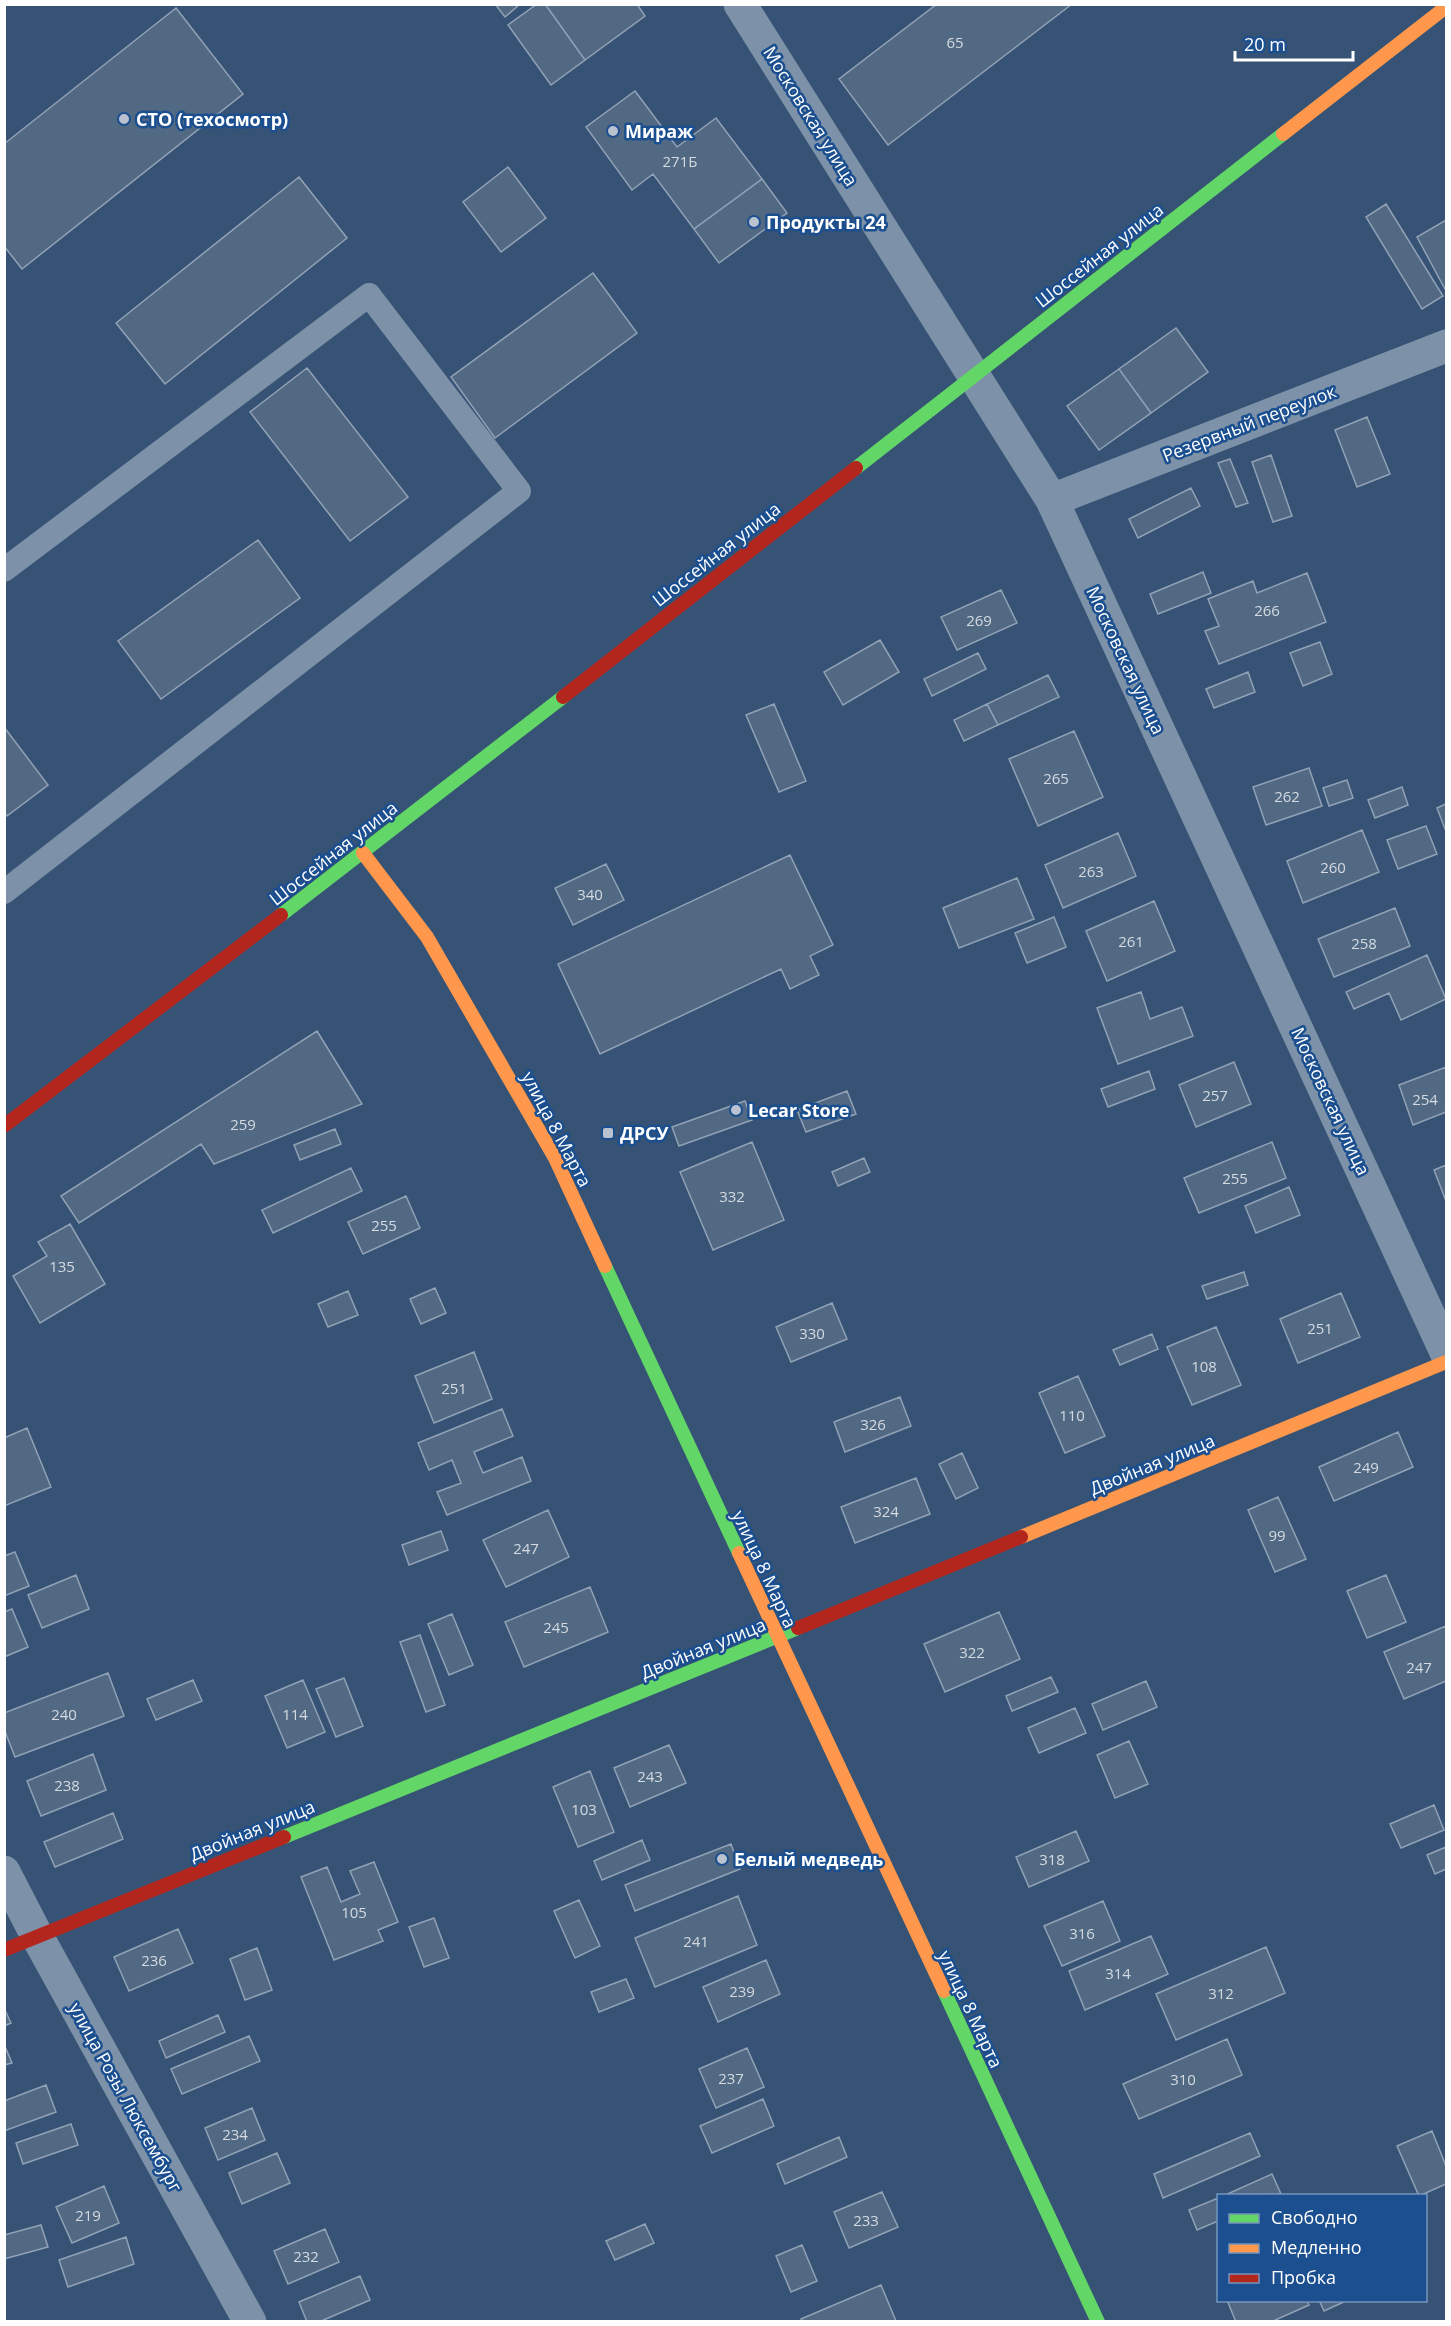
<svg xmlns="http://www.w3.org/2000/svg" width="1451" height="2326" font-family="'Open Sans',sans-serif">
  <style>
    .building { fill: #526984; stroke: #92a2b6; stroke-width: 1.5 }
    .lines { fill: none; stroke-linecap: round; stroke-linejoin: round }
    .lane { stroke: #7d92a8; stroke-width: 24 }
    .street { stroke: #7d92a8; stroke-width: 33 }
    .fast { stroke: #63d668; stroke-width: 14 }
    .slow { stroke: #ff974d; stroke-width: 14 }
    .jam { stroke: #b3261e; stroke-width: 14 }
    .poi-dot { fill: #b9c2ce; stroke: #1b4f8f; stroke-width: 2 }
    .labels { text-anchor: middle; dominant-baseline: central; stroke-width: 5; stroke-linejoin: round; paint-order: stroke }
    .number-label { font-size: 15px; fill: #d4dae0 }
    .street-label { font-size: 18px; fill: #fff; stroke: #1b4f8f }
    .poi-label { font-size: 18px; font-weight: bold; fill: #fff; stroke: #1b4f8f; text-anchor: start }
  </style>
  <rect width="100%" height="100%" fill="#365274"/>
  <path class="building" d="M495,4H520L505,17Z
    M537,4H545L585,60L551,85L508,25Z
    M545,4H637L645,16L585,60Z
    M937,4H1072L888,145L839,79Z
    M176,8L243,94L22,269L4,246V144Z
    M635,91L677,147L716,118L762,179L694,229L653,174L632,190L586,127Z
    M508,167L546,218L501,252L463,202Z
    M299,177L347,238L165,384L116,323Z
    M762,179L787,213L719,263L694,229Z
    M1386,204L1443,296L1422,309L1366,217Z
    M1446,220V291L1417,237Z
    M593,273L637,333L495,438L451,377Z
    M1176,328L1208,372L1151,413L1119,369Z
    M307,368L408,497L350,541L250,412Z
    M1119,369L1151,413L1099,450L1067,406Z
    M1367,417L1390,474L1357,487L1335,430Z
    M1271,455L1292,516L1273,522L1252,462Z
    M1230,459L1248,503L1236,507L1218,463Z
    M1191,488L1200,506L1138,538L1129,519Z
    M258,540L300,598L161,699L118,641Z
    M1203,572L1211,593L1158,614L1150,594Z
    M1307,573L1326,622L1219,664L1205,631L1219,626L1208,599L1253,581L1257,593Z
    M1001,590L1017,623L957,650L941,617Z
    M880,640L899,672L843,705L824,672Z
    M1320,642L1332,674L1303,686L1290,653Z
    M978,653L986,669L932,696L924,679Z
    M1248,672L1255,692L1214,708L1206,689Z
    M1048,675L1059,697L998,725L987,704Z
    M774,704L806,781L779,792L746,715Z
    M987,704L998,725L964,741L954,720Z
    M4,727L48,785L7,816L4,812Z
    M1074,731L1103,797L1038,826L1009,759Z
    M1309,768L1322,806L1266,825L1253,787Z
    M1347,780L1353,798L1329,806L1323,788Z
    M1402,787L1408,805L1375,818L1368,800Z
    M1446,804V828L1445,829L1437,808Z
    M1426,826L1437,854L1398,869L1387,840Z
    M1362,830L1379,872L1303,903L1287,861Z
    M1118,833L1136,876L1063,908L1045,865Z
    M790,855L833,945L810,956L819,975L790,989L781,969L600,1054L558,964Z
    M606,864L624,900L573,925L555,888Z
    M1017,878L1034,919L959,948L943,908Z
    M1154,901L1175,951L1107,981L1086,931Z
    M1395,908L1410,946L1334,977L1318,939Z
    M1054,917L1066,947L1027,963L1015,933Z
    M1427,955L1446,999L1401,1020L1389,993L1354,1009L1346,992Z
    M1141,992L1150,1019L1182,1007L1193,1036L1118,1064L1097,1008Z
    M317,1031L362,1104L214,1164L201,1144L79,1223L61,1196Z
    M1234,1062L1251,1104L1196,1127L1179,1085Z
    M1446,1067V1112L1413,1125L1399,1085Z
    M1149,1071L1155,1089L1108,1107L1101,1089Z
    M847,1091L856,1114L806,1132L797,1110Z
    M745,1101L752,1120L679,1146L672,1127Z
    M335,1129L341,1144L300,1160L294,1145Z
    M752,1142L784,1220L713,1250L680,1172Z
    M1272,1142L1286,1178L1199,1213L1184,1178Z
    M864,1158L870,1172L838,1186L832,1172Z
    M1446,1165V1201L1434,1170Z
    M351,1168L362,1191L273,1233L262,1210Z
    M1289,1187L1300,1215L1256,1233L1245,1206Z
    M406,1196L420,1228L363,1254L348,1222Z
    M70,1224L105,1284L40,1323L13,1276L47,1256L38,1242Z
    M1244,1272L1248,1285L1207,1299L1202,1286Z
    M435,1288L446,1313L421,1324L410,1299Z
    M348,1291L358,1315L328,1327L318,1304Z
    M1341,1293L1360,1337L1298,1363L1280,1319Z
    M832,1303L847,1339L791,1362L776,1327Z
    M1216,1327L1241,1385L1192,1405L1167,1347Z
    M1152,1334L1158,1349L1120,1365L1113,1350Z
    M474,1352L492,1399L434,1423L415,1376Z
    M1078,1376L1105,1436L1065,1453L1039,1393Z
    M900,1397L911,1426L845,1452L834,1422Z
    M502,1409L513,1436L474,1452L483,1473L522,1457L531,1481L447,1515L437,1492L461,1483L452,1460L429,1470L418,1443Z
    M27,1428L51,1487L4,1506V1438Z
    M1398,1432L1413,1467L1334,1501L1319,1467Z
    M962,1453L978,1488L956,1499L939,1464Z
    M916,1478L930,1514L855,1543L841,1507Z
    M1278,1497L1306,1559L1275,1572L1248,1510Z
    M548,1510L569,1557L506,1587L483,1540Z
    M441,1531L448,1550L409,1565L402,1545Z
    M15,1552L29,1586L4,1596V1556Z
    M76,1575L89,1609L42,1628L28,1595Z
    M1386,1575L1406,1622L1367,1638L1347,1591Z
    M590,1587L608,1632L524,1667L505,1622Z
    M12,1609L28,1647L4,1657V1612Z
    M999,1612L1020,1659L945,1692L924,1644Z
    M452,1614L473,1665L449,1675L428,1624Z
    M1446,1626V1681L1404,1699L1384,1652Z
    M420,1635L445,1705L426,1712L400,1642Z
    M108,1673L124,1716L15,1757L4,1729V1713Z
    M1051,1677L1058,1692L1012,1711L1006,1696Z
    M344,1678L363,1726L336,1737L316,1689Z
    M193,1680L202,1701L156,1720L147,1699Z
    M303,1680L325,1732L287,1748L265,1696Z
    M1146,1681L1157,1707L1103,1730L1092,1704Z
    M1075,1708L1086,1733L1039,1753L1028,1728Z
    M1129,1741L1148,1784L1115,1798L1097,1755Z
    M669,1745L686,1783L630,1807L614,1768Z
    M93,1754L106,1790L41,1816L27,1781Z
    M590,1771L614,1832L578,1847L553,1787Z
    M1434,1805L1444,1830L1401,1848L1390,1824Z
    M113,1813L123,1839L55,1867L44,1842Z
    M1076,1831L1089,1861L1029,1887L1016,1857Z
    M642,1840L650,1860L602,1880L594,1861Z
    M731,1844L740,1869L635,1911L625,1885Z
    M1446,1847V1869L1435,1874L1427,1855Z
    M374,1862L398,1922L378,1930L383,1941L334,1960L301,1877L327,1867L341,1902L360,1894L350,1871Z
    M738,1896L757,1945L655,1987L635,1938Z
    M579,1900L600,1946L575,1958L554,1911Z
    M1103,1901L1120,1941L1062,1966L1044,1926Z
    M434,1918L449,1958L424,1967L409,1927Z
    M178,1929L193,1963L129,1991L114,1957Z
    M1151,1936L1168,1974L1085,2010L1069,1971Z
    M1266,1947L1285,1993L1176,2040L1156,1994Z
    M257,1948L272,1990L245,2000L230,1959Z
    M766,1960L780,1994L718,2022L703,1987Z
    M626,1979L634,1998L599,2012L591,1992Z
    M4,2008L11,2023L4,2026Z
    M218,2015L225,2032L166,2058L159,2041Z
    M249,2036L260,2061L182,2094L171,2069Z
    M1227,2039L1242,2075L1139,2119L1123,2084Z
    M4,2044L12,2063L4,2065Z
    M747,2048L764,2087L716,2108L699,2069Z
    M46,2085L56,2112L4,2131V2101Z
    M763,2099L774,2126L712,2153L700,2126Z
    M252,2108L265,2140L218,2160L205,2128Z
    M71,2124L78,2145L23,2164L16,2143Z
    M1432,2131L1446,2166V2184L1419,2196L1397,2146Z
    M1250,2133L1260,2156L1163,2198L1154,2174Z
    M839,2137L847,2157L785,2184L777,2164Z
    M277,2153L290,2183L242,2204L229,2173Z
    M1272,2174L1281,2194L1223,2196Z
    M104,2186L119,2223L72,2243L56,2207Z
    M882,2192L898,2227L849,2248L834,2212Z
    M1218,2198V2221L1197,2230L1189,2210Z
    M645,2224L654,2243L615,2260L606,2241Z
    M41,2225L48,2247L4,2259V2235Z
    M325,2229L339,2262L288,2284L274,2251Z
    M126,2237L134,2264L68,2287L59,2260Z
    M802,2245L817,2281L791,2292L776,2256Z
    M360,2276L370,2300L319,2322H307L299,2302Z
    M881,2285L896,2321L802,2322L801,2319Z
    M1227,2300H1307L1309,2305L1271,2322H1236Z
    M1319,2300H1348L1324,2311Z"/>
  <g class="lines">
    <path class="lane" d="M4,570L369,295L519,491L4,892"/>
    <path class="street" d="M740,4L1052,500L1446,1352
      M1052,500L1446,346
      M4,1872L37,1936L250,2322"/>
    <path class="fast" d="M856,468L1283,134
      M281,915L563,697
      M605,1266L739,1553
      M284,1837L798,1628
      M944,1991L1098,2322"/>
    <path class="slow" d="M1283,134L1446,7
      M363,853L427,937L555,1158L605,1266
      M1021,1537L1446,1362
      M739,1553L944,1991"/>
    <path class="jam" d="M563,697L856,468
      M4,1126L281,915
      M798,1628L1021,1537
      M4,1950L284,1837"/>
  </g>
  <g class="poi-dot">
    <circle cx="124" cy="119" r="6"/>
    <circle cx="613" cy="131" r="6"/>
    <circle cx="754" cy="222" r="6"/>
    <circle cx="736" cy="1110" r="6"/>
    <rect x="602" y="1127" width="12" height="12" rx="3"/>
    <circle cx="722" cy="1859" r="6"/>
  </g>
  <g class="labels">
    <g class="number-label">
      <text x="955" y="42">65</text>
      <text x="680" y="161">271Б</text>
      <text x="1267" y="610">266</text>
      <text x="979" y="620">269</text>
      <text x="1056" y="778">265</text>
      <text x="1287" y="796">262</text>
      <text x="1333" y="867">260</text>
      <text x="1091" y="871">263</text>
      <text x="590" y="894">340</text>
      <text x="1131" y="941">261</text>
      <text x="1364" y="943">258</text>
      <text x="1215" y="1095">257</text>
      <text x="1425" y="1099">254</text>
      <text x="243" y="1124">259</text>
      <text x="1235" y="1178">255</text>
      <text x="732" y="1196">332</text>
      <text x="384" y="1225">255</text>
      <text x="62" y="1266">135</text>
      <text x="1320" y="1328">251</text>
      <text x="812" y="1333">330</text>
      <text x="1204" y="1366">108</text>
      <text x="454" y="1388">251</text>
      <text x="1072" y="1415">110</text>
      <text x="873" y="1424">326</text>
      <text x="1366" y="1467">249</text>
      <text x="886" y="1511">324</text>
      <text x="1277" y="1535">99</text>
      <text x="526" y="1548">247</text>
      <text x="556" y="1627">245</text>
      <text x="972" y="1652">322</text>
      <text x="1419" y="1667">247</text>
      <text x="64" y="1714">240</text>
      <text x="295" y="1714">114</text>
      <text x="650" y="1776">243</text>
      <text x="67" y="1785">238</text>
      <text x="584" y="1809">103</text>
      <text x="1052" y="1859">318</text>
      <text x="354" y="1912">105</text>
      <text x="1082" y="1933">316</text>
      <text x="696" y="1941">241</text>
      <text x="154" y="1960">236</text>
      <text x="1118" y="1973">314</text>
      <text x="742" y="1991">239</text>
      <text x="1221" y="1993">312</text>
      <text x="731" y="2078">237</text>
      <text x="1183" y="2079">310</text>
      <text x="235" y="2134">234</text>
      <text x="88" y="2215">219</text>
      <text x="866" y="2220">233</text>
      <text x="306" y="2256">232</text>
    </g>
    <g class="street-label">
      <text transform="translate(811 116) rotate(58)">Московская улица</text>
      <text transform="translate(1099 255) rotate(-38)">Шоссейная улица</text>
      <text transform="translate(1249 423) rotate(-21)">Резервный переулок</text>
      <text transform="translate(716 554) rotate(-38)">Шоссейная улица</text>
      <text transform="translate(1126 660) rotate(65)">Московская улица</text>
      <text transform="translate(333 853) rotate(-38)">Шоссейная улица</text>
      <text transform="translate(1331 1101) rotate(65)">Московская улица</text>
      <text transform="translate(557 1129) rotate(62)">улица 8 Марта</text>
      <text transform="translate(1152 1464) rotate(-22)">Двойная улица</text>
      <text transform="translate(765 1569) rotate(65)">улица 8 Марта</text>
      <text transform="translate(703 1648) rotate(-22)">Двойная улица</text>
      <text transform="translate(252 1830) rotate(-22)">Двойная улица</text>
      <text transform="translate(971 2009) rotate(65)">улица 8 Марта</text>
      <text transform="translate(126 2097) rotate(61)">улица Розы Люксембург</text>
    </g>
    <g class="poi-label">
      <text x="136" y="119">СТО (техосмотр)</text>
      <text x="625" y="131">Мираж</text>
      <text x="766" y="222">Продукты 24</text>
      <text x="748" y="1110">Lecar Store</text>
      <text x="620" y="1133">ДРСУ</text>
      <text x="734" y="1859">Белый медведь</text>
    </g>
  </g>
  <rect width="1451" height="2326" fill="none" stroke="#ffffff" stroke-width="12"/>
  <rect x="1217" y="2194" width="210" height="108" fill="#1b4f8f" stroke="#7695bc" stroke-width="1.5"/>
  <rect x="1229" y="2214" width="30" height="9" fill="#63d668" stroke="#7695bc" stroke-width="1.5"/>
  <text x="1271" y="2224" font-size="18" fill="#ffffff">Свободно</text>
  <rect x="1229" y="2244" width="30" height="9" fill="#ff974d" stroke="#7695bc" stroke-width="1.5"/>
  <text x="1271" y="2254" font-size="18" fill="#ffffff">Медленно</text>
  <rect x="1229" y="2274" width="30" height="9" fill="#b3261e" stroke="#7695bc" stroke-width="1.5"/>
  <text x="1271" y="2284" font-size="18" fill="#ffffff">Пробка</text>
  <path d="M1235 51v9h118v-9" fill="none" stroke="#ffffff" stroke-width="3"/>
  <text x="1244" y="51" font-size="18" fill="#ffffff" stroke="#1b4f8f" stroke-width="4.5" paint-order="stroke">20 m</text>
</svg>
